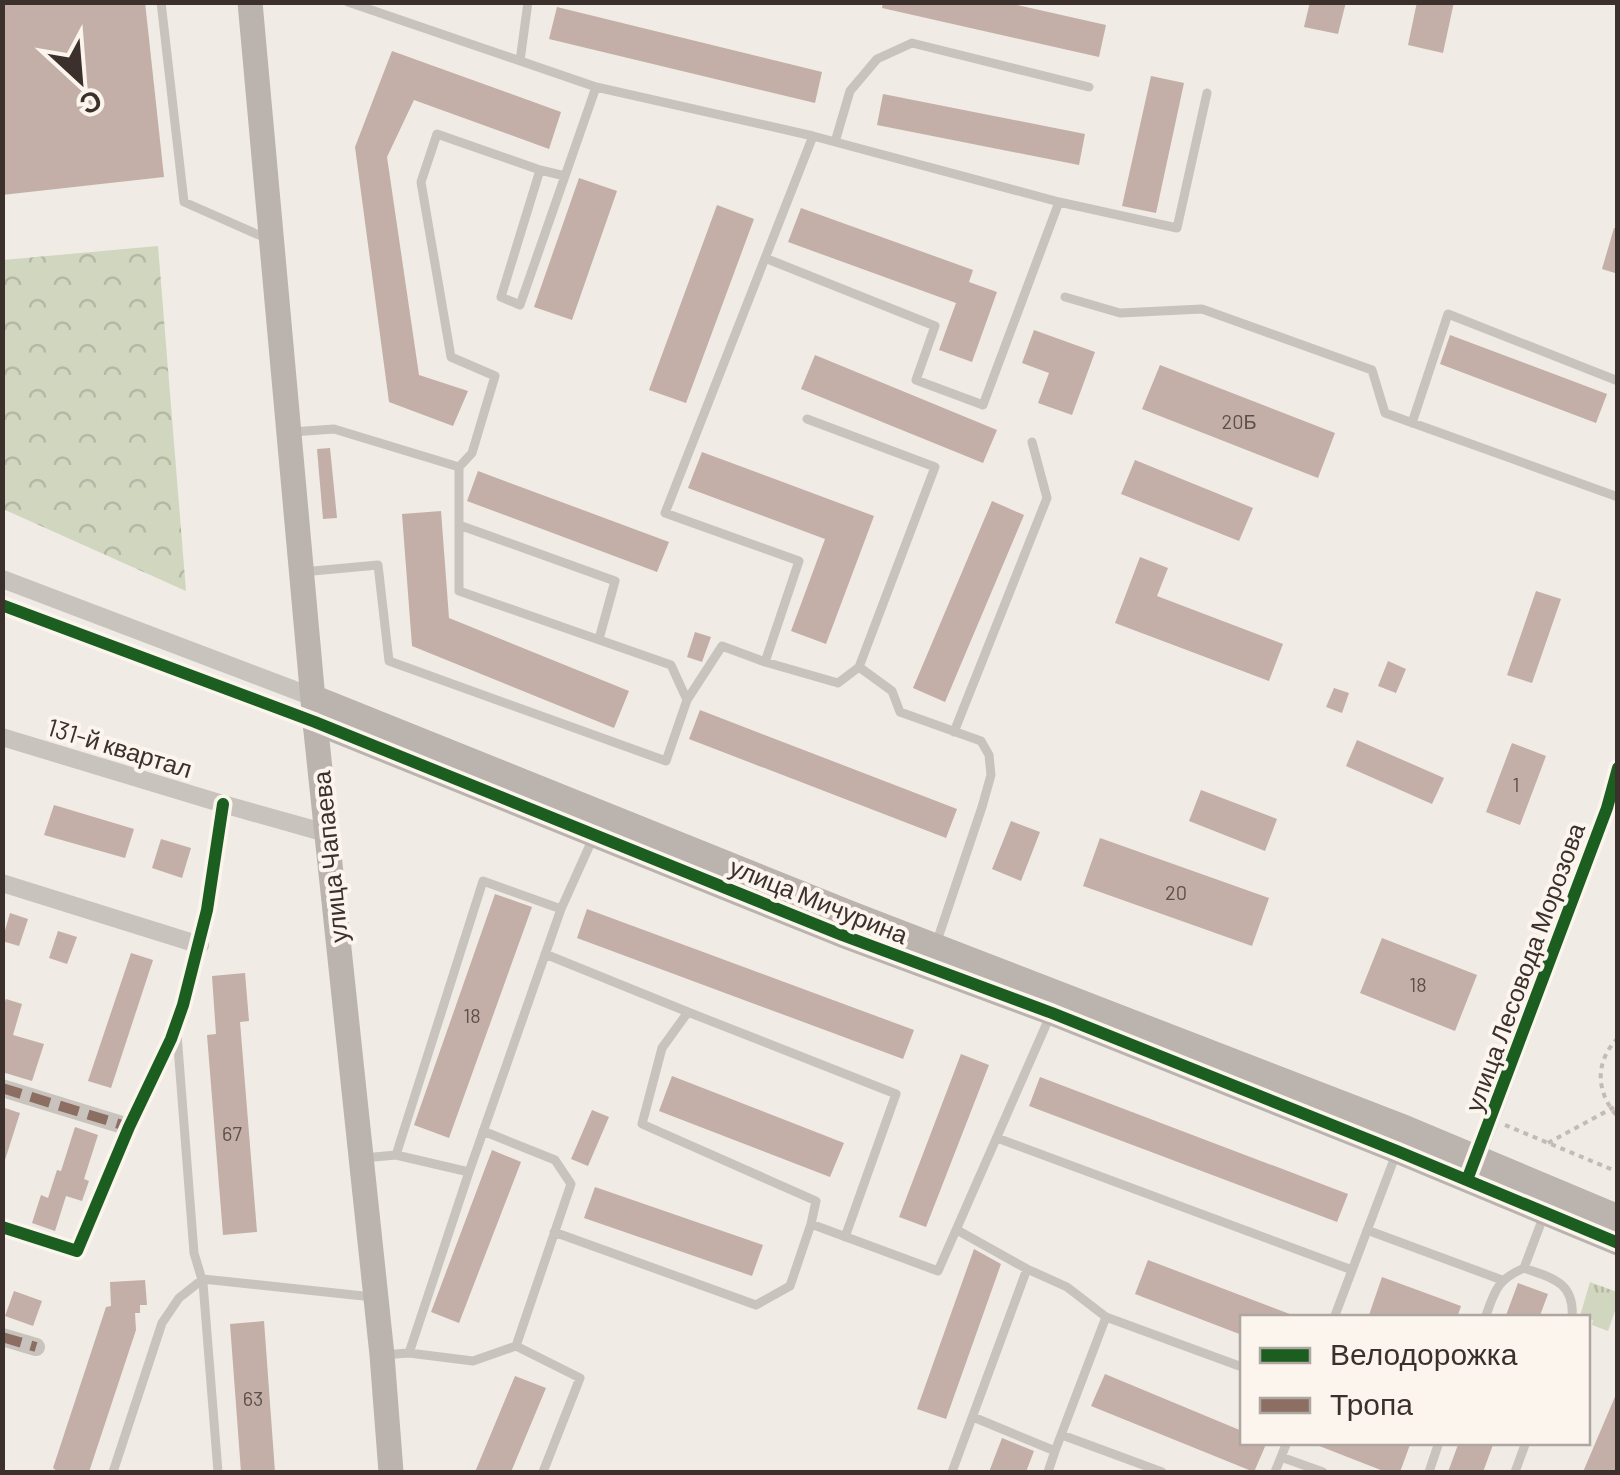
<svg xmlns="http://www.w3.org/2000/svg" width="1620" height="1475" font-family="Barlow,sans-serif">
  <style>
    .grass { fill: url(#grass-tufts) }
    .forest { fill: url(#forest-crowns) }
    .building { fill: #c3afa7 }
    .lines { fill: none; stroke-linecap: round; stroke-linejoin: round }
    .path { stroke: #c2bbb6; stroke-width: 4; stroke-dasharray: 5 5; stroke-linecap: butt }
    .lane { stroke: #c9c3be; stroke-width: 9 }
    .street { stroke: #c9c3be; stroke-width: 18 }
    .secondary { stroke: #bab3ae; stroke-width: 25 }
    .quiet { stroke: #8d6e63; stroke-width: 10; stroke-dasharray: 20 10; stroke-linecap: butt }
    .cycleway-casing { stroke: #fbf5ee; stroke-width: 19 }
    .cycleway { stroke: #1b5e20; stroke-width: 12 }
    .labels { text-anchor: middle; dominant-baseline: central; stroke-width: 8; stroke-linejoin: round; paint-order: stroke }
    .number-label { font-size: 20px; fill: #5d504a }
    .street-label { font-size: 25px; fill: #3b302b; stroke: #fbf5ee }
  </style>
  <defs>
    <pattern id="grass-tufts" width="24" height="20" patternUnits="userSpaceOnUse" patternTransform="scale(2.5)"><rect width="24" height="20" fill="#d1d6bf"/><path d="M3 7l-1-3M5 7V3M7 7l1-3M15 17l-1-3M17 17v-4M19 17l1-3" fill="none" stroke="#b4b8a4"/></pattern>
    <pattern id="forest-crowns" width="20" height="18" patternUnits="userSpaceOnUse" patternTransform="scale(2.5)"><rect width="20" height="18" fill="#d1d6bf"/><path d="M2 6a3 3 0 1 1 6 0M12 15a3 3 0 1 1 6 0" fill="none" stroke="#b4b8a4"/></pattern>
  </defs>
  <rect width="100%" height="100%" fill="#f0ebe5"/>
  <path class="grass" d="M1590,1282L1617,1292V1305L1608,1331L1592,1325L1593,1320L1580,1316Z"/>
  <path class="forest" d="M158,246L186,591L3,509V260Z"/>
  <path class="building" d="M2,2H145L164,177L2,195Z
    M883,2H1004L1106,25L1099,57L882,8Z
    M1310,2H1346L1338,34L1304,27Z
    M1417,2H1454L1443,53L1408,45Z
    M557,7L822,72L815,103L549,39Z
    M392,51L561,112L549,149L414,100L387,157L419,375L468,391L453,426L389,402L355,147Z
    M1151,76L1184,83L1156,213L1122,206Z
    M883,94L1085,134L1079,165L877,125Z
    M579,178L617,191L572,320L534,307Z
    M717,205L754,219L686,403L649,390Z
    M801,208L973,270L969,282L997,292L972,362L939,350L956,303L788,242Z
    M1614,228L1618,229V265L1615,273L1602,269Z
    M1034,330L1095,352L1072,415L1038,403L1049,373L1022,363Z
    M1450,335L1607,394L1596,423L1440,364Z
    M815,355L997,430L983,463L801,389Z
    M1160,365L1335,433L1318,478L1142,409Z
    M330,448L337,518L323,519L317,449Z
    M702,452L874,516L826,644L791,631L825,539L688,488Z
    M1135,460L1253,508L1239,541L1121,494Z
    M478,471L669,542L657,572L467,501Z
    M992,501L1024,515L945,702L913,688Z
    M441,511L449,618L629,691L614,728L412,646L402,514Z
    M1140,557L1168,568L1157,596L1283,644L1269,681L1115,623Z
    M1536,591L1561,599L1532,683L1507,675Z
    M695,632L711,637L702,662L687,657Z
    M1388,661L1406,669L1396,693L1378,686Z
    M1334,688L1349,693L1342,713L1326,707Z
    M700,710L957,809L946,838L689,739Z
    M1357,740L1444,778L1432,804L1346,766Z
    M1512,743L1546,756L1520,825L1486,812Z
    M1201,790L1277,819L1265,851L1189,821Z
    M54,805L134,829L125,858L44,835Z
    M1011,821L1040,832L1021,881L992,869Z
    M1100,838L1269,898L1252,946L1083,886Z
    M161,839L191,848L182,878L152,868Z
    M495,894L532,907L449,1138L414,1125Z
    M587,909L914,1030L903,1059L577,938Z
    M10,913L28,919L19,946L2,941Z
    M58,931L77,937L67,964L49,958Z
    M1382,938L1477,975L1455,1031L1360,993Z
    M131,953L153,960L111,1088L88,1081Z
    M245,973L249,1021L240,1022L257,1232L223,1235L207,1035L216,1034L212,976Z
    M6,999L22,1004L13,1035L44,1044L32,1081L2,1072V1009Z
    M961,1054L989,1065L926,1227L899,1217Z
    M672,1076L844,1143L830,1177L659,1111Z
    M1040,1077L1348,1194L1337,1222L1029,1106Z
    M2,1107L20,1113L5,1160L2,1159Z
    M592,1110L609,1117L588,1166L571,1159Z
    M75,1127L98,1135L84,1179L89,1181L82,1201L66,1196L55,1231L32,1223L41,1195L48,1198L57,1170L61,1171Z
    M492,1150L521,1162L459,1323L431,1312Z
    M595,1187L763,1245L752,1276L584,1218Z
    M974,1249L1001,1264L946,1419L917,1409Z
    M1148,1260L1295,1316V1318H1242V1335L1135,1294Z
    M1382,1277L1461,1306L1457,1318H1368Z
    M145,1280L147,1305H140V1313H135L136,1330L89,1472H58L53,1468L106,1307L111,1306L110,1282Z
    M1518,1283L1548,1294L1539,1318H1505Z
    M14,1291L42,1301L33,1326L5,1316Z
    M264,1321L275,1472H241L230,1324Z
    M1105,1374L1242,1431V1442H1267L1254,1472L1091,1406Z
    M515,1376L546,1388L511,1472H475Z
    M1617,1392L1618,1472H1583Z
    M1002,1438L1034,1451L1026,1472H989Z
    M1309,1442H1411L1400,1472H1386Z
    M1459,1442H1494L1483,1472H1448Z"/>
  <g class="lines">
    <path class="path" d="M1618,1038C1594,1062 1596,1093 1618,1117
      M1505,1125L1618,1172
      M1548,1143L1618,1105"/>
    <path class="lane" d="M161,2L184,202L268,239
      M348,2L596,87L565,176L540,170L437,134L421,182L451,357L495,376L472,453L459,467
      M520,61L528,2
      M596,87L813,136L665,513L799,561L765,662L722,646L687,700
      M835,142L850,91L877,59L912,43L1089,87
      M540,170L501,297L520,305L565,176
      M1059,202L1177,228L1207,93
      M765,258L935,326L916,380L983,405L1059,202L813,136
      M1065,297L1120,313L1202,309L1372,370L1385,413L1618,497
      M1412,423L1448,314L1618,381
      M292,432L334,429L459,467V591L671,665L687,700L666,761L389,661L378,565L302,572
      M459,525L615,581L599,639
      M765,662L838,683L859,667L935,467L807,419
      M859,667L892,691L900,712L981,741L989,755L991,775L982,807L936,944
      M954,732L1047,498L1032,442
      M545,954L688,1012
      M177,1034L194,1253L203,1283L218,1472
      M483,1131L555,1160L571,1184L516,1346
      M997,1138L1352,1270
      M396,1155L483,881L561,909L593,838
      M363,1158L396,1155L469,1172L409,1353L382,1355
      M469,1172L561,909
      M811,1224L816,1201L642,1124L662,1048L688,1012L896,1094L845,1237
      M1367,1230L1502,1280
      M554,1232L756,1305L790,1286L811,1224L938,1271L1050,1016
      M1524,1268L1544,1215
      M1027,1269L1067,1287L1106,1317L1242,1367
      M1334,1318L1396,1154
      M1485,1318C1495,1290 1497,1280 1524,1268C1552,1278 1575,1282 1572,1318
      M409,1353L473,1361L516,1346L580,1378L543,1472
      M973,1417L1055,1451L1048,1472
      M1062,1435L1162,1472
      M1055,1451L1106,1317
      M1281,1457L1323,1472
      M113,1472L162,1323L179,1298L203,1279L373,1297
      M952,1472L1027,1269L957,1230
      M1275,1472L1287,1442
      M1429,1472L1439,1442
      M1515,1472L1526,1442"/>
    <path class="street" d="M2,579L313,697
      M2,605L315,722
      M2,737L223,804L326,833
      M2,883L200,945
      M2,1088L129,1127
      M1473,1166L1607,808L1618,768
      M2,1227L77,1251L129,1127L171,1039L183,1005L207,910L223,804
      M2,1337L36,1347"/>
    <path class="secondary" d="M250,2L315,722L382,1355L391,1472
      M313,697L850,913L1406,1128L1618,1217
      M315,722L842,935L1052,1013L1397,1151L1618,1243"/>
    <path class="quiet" d="M2,1088L129,1127
      M2,1337L36,1347"/>
    <g class="cycleway-casing">
      <path id="cycleway" d="M2,605L315,722L842,935L1052,1013L1397,1151L1618,1243
        M1467,1180L1607,808L1618,768
        M2,1227L77,1251L129,1127L171,1039L183,1005L207,910L223,804"/>
    </g>
    <use href="#cycleway" class="cycleway"/>
  </g>
  <g class="labels">
    <g class="number-label">
      <text x="1239" y="421">20Б</text>
      <text x="1516" y="784">1</text>
      <text x="1176" y="892">20</text>
      <text x="1418" y="984">18</text>
      <text x="472" y="1015">18</text>
      <text x="232" y="1133">67</text>
      <text x="253" y="1398">63</text>
    </g>
    <g class="street-label">
      <text transform="translate(120 747) rotate(17)">131-й квартал</text>
      <text transform="translate(329 857) rotate(-96)">улица Чапаева</text>
      <text transform="translate(819 900) rotate(22)">улица Мичурина</text>
      <text transform="translate(1524 967) rotate(-70)">улица Лесовода Морозова</text>
    </g>
  </g>
  <rect width="1620" height="1475" fill="none" stroke="#3b302b" stroke-width="10"/>
  <rect x="1240" y="1315" width="350" height="130" fill="#fbf5ee" stroke="#aea6a0" stroke-width="2.5"/>
  <rect x="1260" y="1348" width="50" height="15" fill="#1b5e20" stroke="#aea6a0" stroke-width="2.5"/>
  <text x="1330" y="1365" font-size="30" fill="#3b302b">Велодорожка</text>
  <rect x="1260" y="1398" width="50" height="15" fill="#8d6e63" stroke="#aea6a0" stroke-width="2.5"/>
  <text x="1330" y="1415" font-size="30" fill="#3b302b">Тропа</text>
  <g transform="translate(80 80) rotate(154)" stroke="#fbf5ee" stroke-width="8" paint-order="stroke">
  <path d="M0-8L18 38L0 25L-18 38Z" fill="#3b302b"/>
  <text y="-15" font-size="28" font-weight="bold" text-anchor="middle" fill="#3b302b">С</text>
  </g>
</svg>
